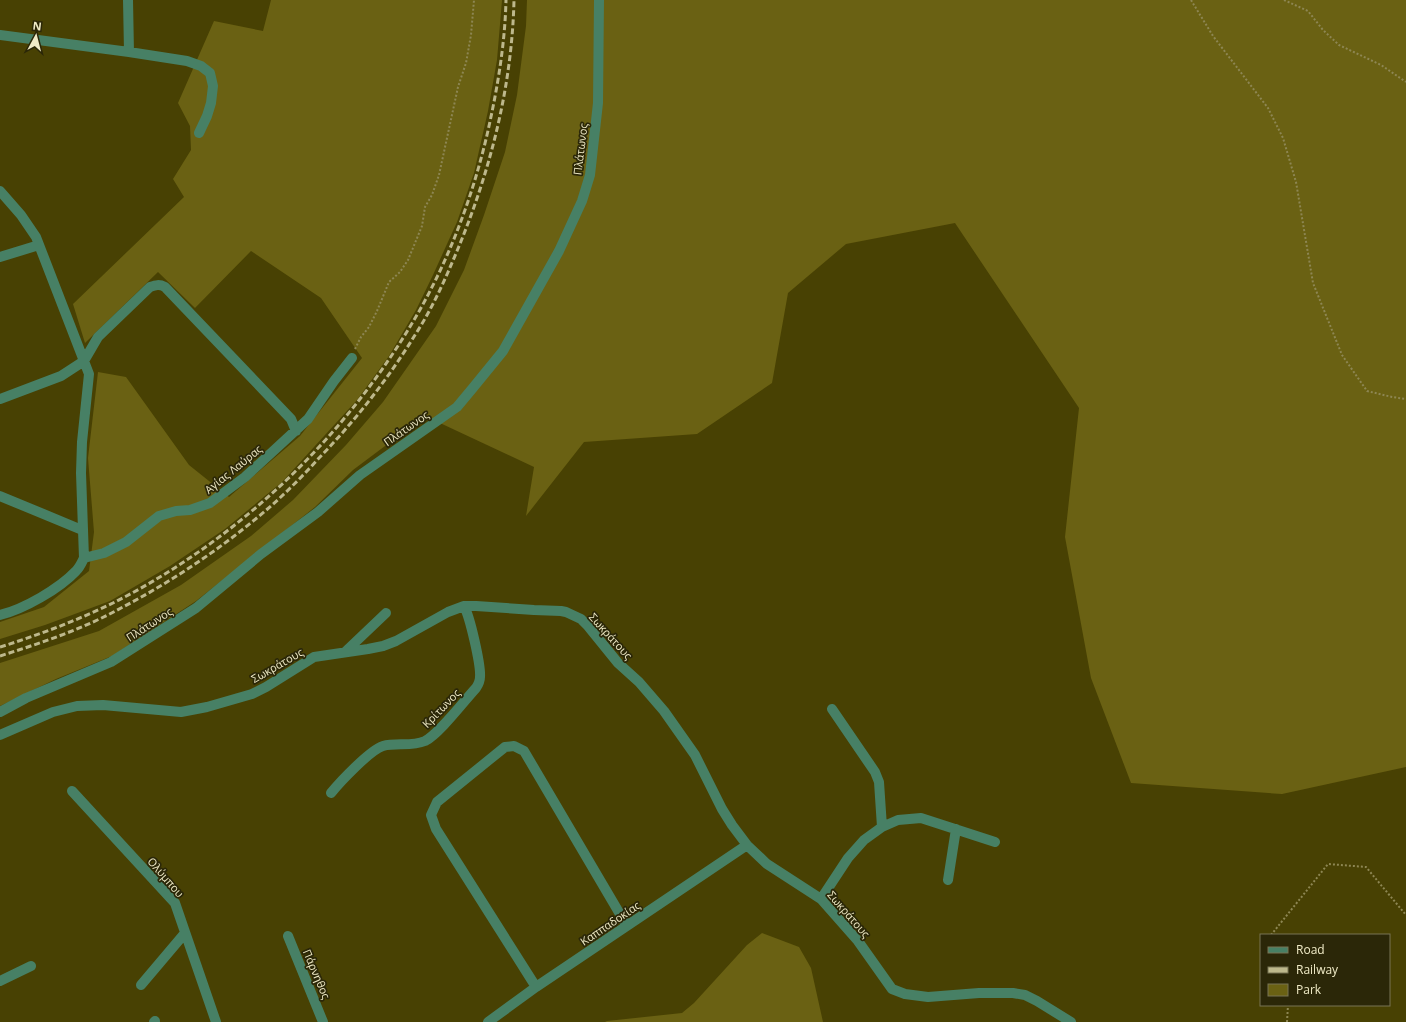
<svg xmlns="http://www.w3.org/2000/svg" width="1406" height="1022" font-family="'Open Sans',sans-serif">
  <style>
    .green { fill: #6a6113 }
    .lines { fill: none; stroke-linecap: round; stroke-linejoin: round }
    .path { stroke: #8d8653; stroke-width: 2; stroke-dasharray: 2 2; stroke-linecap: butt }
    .minor { stroke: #478065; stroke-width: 10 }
    .rail { stroke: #bdb88c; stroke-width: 3; stroke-dasharray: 6 3; stroke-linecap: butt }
    .labels { text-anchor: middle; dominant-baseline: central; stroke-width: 3.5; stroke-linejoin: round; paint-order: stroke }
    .street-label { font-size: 11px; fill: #efeac6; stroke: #2b2708 }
  </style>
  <rect width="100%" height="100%" fill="#484103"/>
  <path class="green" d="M271,0H502L497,60L488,111L474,173L457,222L433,275L416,310L389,356L357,400L282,482L225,529L170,566L110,601L45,625L0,639V622L44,607L89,571L94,532L88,458L98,372L126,377L189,465L229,497L300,436L362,358L321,298L251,251L195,308L158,272L85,343L73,304L184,197L173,179L191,150L190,126L178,103L214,21L263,31Z
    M527,0H1406V767L1282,794L1131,783L1091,678L1065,537L1079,408L955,223L846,244L788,293L772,383L697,434L584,442L526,516L534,467L425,416L353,470L315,507L196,601L112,656L56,679L0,706V663L99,631L181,585L251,536L293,500L346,445L383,402L436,326L464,270L484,215L505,152L517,95L526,26Z
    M762,933L799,947L811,968L823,1022H605L607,1021L682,1013L694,1003L747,945Z"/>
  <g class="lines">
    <path class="path" d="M1191,0L1213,36L1268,108L1283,138L1296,182L1313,283L1342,355L1367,391L1392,397L1406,399
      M1284,0L1308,11L1323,30L1339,45L1381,65L1406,82
      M355,349L361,337L369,327L377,311L389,282L400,272L408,260L422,226L425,207L432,195L439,175L458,87L466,63L471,35L474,0
      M1271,935L1328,864L1366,867L1406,915
      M1287,1022L1288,1005"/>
    <path class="minor" d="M128,0L129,52
      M0,35L129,52L187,61L201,66L210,73L213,86L211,103L207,116L199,133
      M0,191L21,215L36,237L89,374L82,442L81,473L84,558
      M0,257L39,245
      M0,399L61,376L84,361L98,337L150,287C156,285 159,284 165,287L291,419L296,431
      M0,496L82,530
      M0,615C24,609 59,589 76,571C80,567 82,562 84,558L104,553L126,542L159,516L176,511L190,510L210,503L245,477L308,419L334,381L352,358
      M345,652L386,613
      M0,712L26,698L111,662L196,608L261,554L318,512L360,475L457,407L472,389L503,351L559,251L582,201L590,175L598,103L599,0
      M0,735L53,712L77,706L103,705L181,712L207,707L252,694L266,687L314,657L368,649L383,646L396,641L448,612L464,606H476L534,610L561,611L566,612L581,619L588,626L618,663L639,682L664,711L695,755L722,809L732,825L747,845L767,864L821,899L858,941L892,989L905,994L928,997L979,993H1013L1025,995L1037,1001L1071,1022
      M72,791L175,903L216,1022
      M331,793C340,782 370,750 383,746C396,742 411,747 425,741C439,734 464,701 476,688C478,685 480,681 480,677C481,665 470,617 464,606
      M882,827L898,820L921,818L995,842
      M948,880L956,829
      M821,899L848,858L864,840L882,827L879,782L875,772L832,709
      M288,936L323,1022
      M0,981L31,966
      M141,985L185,933
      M536,987L436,829L431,815L437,802L505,747L514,746L524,751L627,926
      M154,1022L155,1021
      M488,1022L536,987L747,845"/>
    <path class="rail" d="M0,647C39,635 78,620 115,602C235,541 338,444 408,330C445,270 471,203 487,135C497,91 505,45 506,0
      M0,656C41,643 83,629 121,608C169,583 216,552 258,517C280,499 300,479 319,458C355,421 388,379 415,335C432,309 445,280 457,251C490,172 512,87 514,0"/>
  </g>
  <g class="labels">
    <g class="street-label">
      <text transform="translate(580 149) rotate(-83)">Πλάτωνος</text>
      <text transform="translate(406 428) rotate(-35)">Πλάτωνος</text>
      <text transform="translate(233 469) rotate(-39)">Αγίας Λαύρας</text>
      <text transform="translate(149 624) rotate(-33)">Πλάτωνος</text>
      <text transform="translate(611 636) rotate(48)">Σωκράτους</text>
      <text transform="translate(277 665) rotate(-30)">Σωκράτους</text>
      <text transform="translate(441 708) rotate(-46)">Κρίτωνος</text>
      <text transform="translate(166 877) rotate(49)">Ολύμπου</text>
      <text transform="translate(849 914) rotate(49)">Σωκράτους</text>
      <text transform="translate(610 923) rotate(-34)">Καππαδοκίας</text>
      <text transform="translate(317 974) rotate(67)">Πάρνηθος</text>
    </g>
  </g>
  <rect x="1260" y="934" width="130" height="72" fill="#2b2708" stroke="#797554"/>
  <rect x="1268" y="947" width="20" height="6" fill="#478065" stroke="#797554"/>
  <text x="1296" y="954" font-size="12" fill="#efeac6">Road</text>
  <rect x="1268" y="967" width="20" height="6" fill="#bdb88c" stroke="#797554"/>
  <text x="1296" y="974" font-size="12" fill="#efeac6">Railway</text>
  <rect x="1268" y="984" width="20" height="12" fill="#6a6113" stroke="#797554"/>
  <text x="1296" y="994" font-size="12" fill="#efeac6">Park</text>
  <g transform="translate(36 36) rotate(7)" stroke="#2b2708" stroke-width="3" paint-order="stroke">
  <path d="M0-3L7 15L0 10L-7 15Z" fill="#efeac6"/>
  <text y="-6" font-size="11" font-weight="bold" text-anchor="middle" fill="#efeac6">N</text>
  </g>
</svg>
